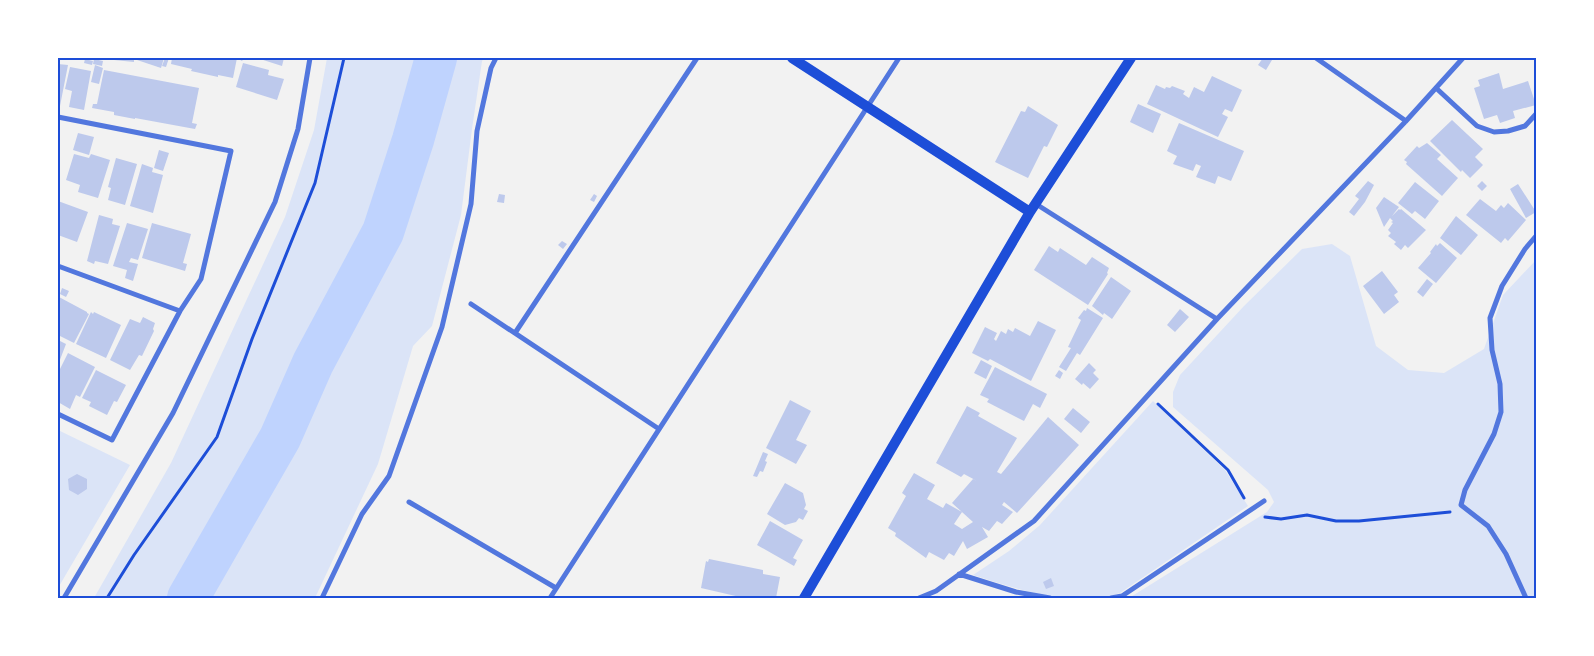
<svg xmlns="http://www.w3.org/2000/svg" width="1594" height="656" font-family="Rubik,sans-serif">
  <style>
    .green { fill: #dbe4f7 }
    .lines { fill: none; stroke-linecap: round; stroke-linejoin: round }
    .river { stroke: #bfd3fe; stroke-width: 42 }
    .building { fill: #bdc9ec }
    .path { stroke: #1d4ed8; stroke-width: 3 }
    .minor { stroke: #5277de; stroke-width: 5 }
    .secondary { stroke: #1d4ed8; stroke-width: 10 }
    .neatline { fill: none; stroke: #1d4ed8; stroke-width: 2 }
  </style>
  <rect width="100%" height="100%" fill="#f2f2f2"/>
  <path class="green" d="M327,58H484L482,61L472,129L461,215L432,326L413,346L378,464L315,598H94L171,463L285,217L314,130Z
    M1332,244L1350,256L1376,346L1408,370L1444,373L1484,349L1503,295L1536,260V598H1129L1267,512L1274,502L1268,490L1173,407V392L1180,375L1244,306L1302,249Z
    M1153,401L1225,470L1248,506L1120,593C1113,595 1105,598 1097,598C1055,602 1013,588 973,575L1009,551L1040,525Z
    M58,430L130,465L58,588Z"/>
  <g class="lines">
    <path class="river" d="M188,598L280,438L313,363L383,232L413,140L436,58"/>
  </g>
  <path class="building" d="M115,58H164L161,68L134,59V62L114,60Z
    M165,58H169L166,67L162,66Z
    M172,58H244L242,61L237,58L233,78L218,75V77L191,71L192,69L171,64Z
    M257,58H284L282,66Z
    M1263,58H1268L1272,60L1266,70L1258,65Z
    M85,59L93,61L92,65L84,63Z
    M94,59L103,61L102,66L93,64Z
    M243,63L269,70L268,75L284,79L277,100L236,87Z
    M58,64L68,65L60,106L58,105Z
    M95,65L103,68L99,84L91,82Z
    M70,67L91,71L84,110L69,107L72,91L65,89Z
    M104,70L199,88L192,123L197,124L195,129L135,118V119L114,115V112L92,108L93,104H97Z
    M1499,73L1503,89L1528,81L1536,105L1513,111L1515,118L1500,123L1497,115L1484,119L1474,88L1480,86L1478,80Z
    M1212,76L1242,90L1232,112L1225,109L1222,114L1228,117L1218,137L1147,104L1156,85L1165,89L1166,87L1170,88L1172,86L1185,91L1183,94L1189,98L1194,87L1204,92Z
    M1138,104L1161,114L1153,133L1130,122Z
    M1028,106L1058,125L1047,147L1044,146L1028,178L995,162L1021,111L1025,112Z
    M1452,120L1483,149L1475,157L1483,165L1470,178L1462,170L1461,172L1430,141Z
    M1179,123L1244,151L1231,181L1218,176L1215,184L1196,177L1201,166L1196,164L1193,171L1173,164L1177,156L1167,151Z
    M78,133L94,137L89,155L73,150Z
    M1427,143L1441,155L1437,159L1458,178L1442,196L1406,164L1407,162L1404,160L1417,146L1419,148Z
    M159,150L169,153L163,171L154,168Z
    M74,154L89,158L91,154L110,160L98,198L78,192L80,185L66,180Z
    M116,158L137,164L125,205L108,200L111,188L108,187Z
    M142,164L153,168L152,172L163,175L153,213L130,206Z
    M1368,181L1374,185L1365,202L1354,216L1349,212L1359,199L1355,196Z
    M1482,181L1487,186L1482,191L1477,186Z
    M1415,182L1439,201L1425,219L1415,211L1412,214L1398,203Z
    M1518,184L1536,212L1526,218L1510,189Z
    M499,194L505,195L504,203L497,202Z
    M594,194L597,196L594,202L590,200Z
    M1384,197L1399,207L1392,216L1399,209L1400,210L1401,209L1426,230L1408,248L1405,245L1401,250L1394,244L1396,242L1388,236L1391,233L1388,230L1393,223L1391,222L1393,221L1390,218L1384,227L1376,208Z
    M1480,199L1496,211L1501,205L1504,208L1508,203L1526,220L1508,241L1505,238L1501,243L1466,215Z
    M58,201L88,212L77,242L58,235Z
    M99,215L113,219L112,224L120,226L108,264L95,261L94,264L87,261Z
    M1456,216L1478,235L1461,255L1440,238Z
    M127,223L148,229L138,260L131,258L129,262L138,264L133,281L125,278L127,270L113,266Z
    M152,223L191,234L183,263L187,264L185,271L142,258Z
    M562,241L567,244L563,249L558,245Z
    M1440,243L1457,258L1436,283L1418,268L1431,253L1430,252L1436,244L1437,246Z
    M1049,246L1058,252L1060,248L1086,265L1092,257L1109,268L1107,273L1108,274L1088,305L1034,270Z
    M1382,271L1398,292L1394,295L1399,302L1384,314L1363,286Z
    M1111,277L1131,291L1112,319L1104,313L1103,315L1092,306Z
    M1427,279L1433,284L1423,297L1417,292Z
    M62,288L69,291L66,297L60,294Z
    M59,297L87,312V313L89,314L74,343L58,335Z
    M1087,308L1103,318L1080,355L1077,353L1066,371L1059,367L1071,348L1068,347L1081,320L1078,318L1084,310L1086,311Z
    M1180,309L1189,317L1175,332L1167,325Z
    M91,312L93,314L94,312L121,325L106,358L76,344Z
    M143,317L155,323L153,329L154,331L142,356L139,355L130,370L110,360L130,319L140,323Z
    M1038,321L1056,330L1031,381L990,359L988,361L972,353L985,327L997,333L994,339L996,341L1001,331L1006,334L1008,329L1013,332L1015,328L1030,336Z
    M58,340L66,344L58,365Z
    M68,353L95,367L80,397L76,395L70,409L58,402V373Z
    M981,360L992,366L986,379L974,373Z
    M1089,363L1096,370L1093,373L1099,379L1090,389L1083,383L1082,385L1075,379Z
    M995,367L1047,394L1040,408L1033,404L1024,421L987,402L989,399L980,395Z
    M96,370L126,385L117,402L114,401L107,415L89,406L91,402L82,398Z
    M1059,370L1063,373L1060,379L1055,376Z
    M790,400L811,411L796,440L807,445L796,464L766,448Z
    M967,406L980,413L978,416L1017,438L997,472L1001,474L1048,417L1079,445L1017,513L1004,502L1002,505L1013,512L1002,524L997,521L989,531L982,527L988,537L967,549L963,541L954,556L949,553L944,560L929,552L926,558L895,536L896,533L888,528L906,496L902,493L914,473L935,485L927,499L943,508L946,503L962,512L954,524L962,529L973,522L952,503L973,479L977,481L964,474L961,477L936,463Z
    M1073,408L1090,422L1081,433L1064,419Z
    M763,452L768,454L765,461L767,462L763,472L760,471L757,477L753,476Z
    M77,474L87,479V489L78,495L69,490L68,479Z
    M785,483L803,493L806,505L804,509L808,511L803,520L799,518L796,522L785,525L767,514Z
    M770,521L803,540L793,558L797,560L794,566L757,545Z
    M709,559L763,570V574L780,577L776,598H740V597L701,588L706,561L708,562Z
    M1051,578L1054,586L1046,589L1043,582Z"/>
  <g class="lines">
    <path class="path" d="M1158,404L1228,470L1244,498
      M1265,517L1281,519L1307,515L1336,521H1359L1450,512
      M107,598L134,555L217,437L252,339L315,183L344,58"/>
    <path class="minor" d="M1316,58L1406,121
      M1436,88L1477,126L1494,132L1508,131L1525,126L1536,114
      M58,117L231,151L201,279L180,311L112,440L58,414
      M1036,204L1217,319
      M58,266L180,311
      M471,304L659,429
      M515,333L697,58
      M409,502L556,588
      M959,574L1016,592L1050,598
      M64,598L173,413L275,202L298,129L310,58
      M322,598L362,514L389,476L442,327L471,204L477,131L491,68L496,58
      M550,598L899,58
      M919,598L936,591L1034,521L1217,319L1406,121L1463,58
      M1111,598L1122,596L1264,501
      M1526,598L1506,554L1488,526L1461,505L1465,490L1494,434L1501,412L1500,384L1492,350L1490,318L1502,286L1525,249L1536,236"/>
    <path class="secondary" d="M792,58L1030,212
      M804,598L1030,212L1131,58"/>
  </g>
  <rect width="1594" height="656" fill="none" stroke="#ffffff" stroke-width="118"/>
  <rect x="59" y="59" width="1476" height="538" class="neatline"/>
</svg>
